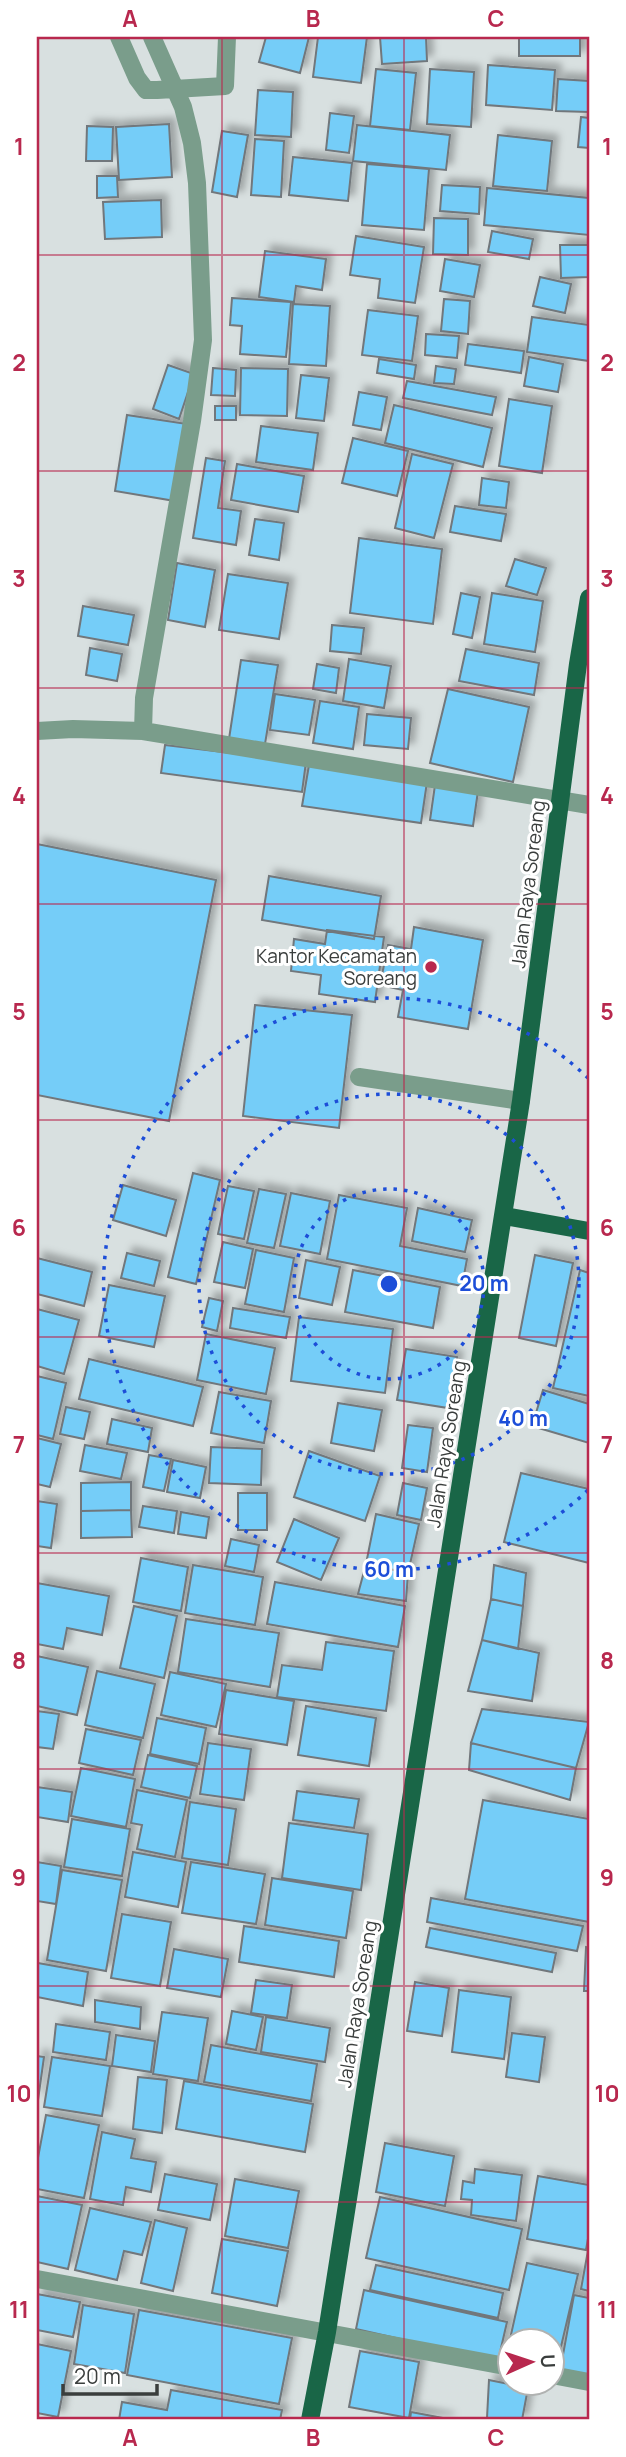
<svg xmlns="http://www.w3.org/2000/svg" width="626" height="2457" font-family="Manrope,sans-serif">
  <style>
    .building { fill: #75cdf8; stroke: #71777b; stroke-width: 2; filter: url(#shadow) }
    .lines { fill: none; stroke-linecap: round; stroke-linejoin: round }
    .minor { stroke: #7a9d8b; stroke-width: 18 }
    .major { stroke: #196647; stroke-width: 18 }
    .grid { fill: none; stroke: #b8284e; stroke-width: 2; stroke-opacity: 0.55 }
    .ring { fill: none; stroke: #1d4ed8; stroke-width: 3.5; stroke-dasharray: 3.5 7 }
    .poi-dot { fill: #b8284e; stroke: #fff; stroke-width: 2.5 }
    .labels { text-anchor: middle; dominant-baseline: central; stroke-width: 6; stroke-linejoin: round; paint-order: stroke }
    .street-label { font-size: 19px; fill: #3a3e3d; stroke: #fff }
    .poi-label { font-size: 19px; fill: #3a3e3d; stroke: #fff; text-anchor: end }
    .centre { fill: #1d4ed8; stroke: #fff; stroke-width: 3.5 }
    .ring-label { font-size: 21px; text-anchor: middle; font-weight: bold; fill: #1d4ed8; stroke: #fff; stroke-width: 6; stroke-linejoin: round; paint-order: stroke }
    .neatline { fill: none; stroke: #b8284e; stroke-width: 2.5 }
    .grid-label { font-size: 23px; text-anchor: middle; font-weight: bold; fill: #b8284e }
  </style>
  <defs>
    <filter id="shadow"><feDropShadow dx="6" dy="-6" stdDeviation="3.5" flood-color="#0004"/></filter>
  </defs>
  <rect width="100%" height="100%" fill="#d8e0e0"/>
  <path class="building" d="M266,37H309L300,73L259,62Z
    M318,37H367L361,83L313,77Z
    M380,37H426L427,61L382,64Z
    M519,37H580V56H519Z
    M488,65L555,70L552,110L486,105Z
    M376,69L416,73L410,130L370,126Z
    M430,69L474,72L471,127L427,124Z
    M558,79L589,81V112L556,111Z
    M258,90L293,92L291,137L255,135Z
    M330,113L354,116L349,153L326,150Z
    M581,117L589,118V148L578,147Z
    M169,124L172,177L119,180L116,127Z
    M357,125L450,135L446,170L353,161Z
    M87,126L113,127L112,161H86Z
    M222,131L248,135L237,197L212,192Z
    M498,135L552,141L547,191L493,186Z
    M255,139L284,141L281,197L251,195Z
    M293,157L352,163L348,201L289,195Z
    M367,164L429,169L424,230L362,225Z
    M97,176H117L118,197L97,198Z
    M442,185L480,187L479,214L440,211Z
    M487,188L589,198V235L484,225Z
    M161,200L162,237L105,239L103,202Z
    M434,218L468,219V255L433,254Z
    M492,231L533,239L529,259L488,252Z
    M356,236L424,247L415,303L378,298L380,279L350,275Z
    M560,245H589V277L561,278Z
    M265,251L326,259L322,290L296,286L294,302L259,297Z
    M445,259L480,265L474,297L440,291Z
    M540,277L571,284L565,313L533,306Z
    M232,298L291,302L286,357L240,354L242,326L230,325Z
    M444,299L470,301L468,334L441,331Z
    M293,304L330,306L326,366L289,364Z
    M368,310L418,316L412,361L362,355Z
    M532,317L589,325V361L527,352Z
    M426,334L459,336L457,358L425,355Z
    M468,344L524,351L521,373L465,365Z
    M529,357L563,364L558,392L524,386Z
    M379,359L416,365L414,379L377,373Z
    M168,365L194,374L179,419L153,409Z
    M436,366L456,369L454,384L434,383Z
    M213,368L236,370L235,396L211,395Z
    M241,368L288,369L287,416L240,415Z
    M301,375L329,378L324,421L296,418Z
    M407,381L496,397L492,415L403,398Z
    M359,392L387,397L381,430L353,425Z
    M509,399L552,406L542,473L499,466Z
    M394,405L492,428L483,467L385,443Z
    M215,406H236V420H215Z
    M127,415L187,424L175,501L115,491Z
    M261,426L318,433L313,470L256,462Z
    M353,438L408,451L397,496L342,483Z
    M412,454L453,464L434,538L395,528Z
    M206,458L225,461L218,508L241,511L236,545L193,538Z
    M237,464L304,476L298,512L231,500Z
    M482,478L509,482L506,508L479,505Z
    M455,506L506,514L501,541L450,532Z
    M255,519L284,523L279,560L249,555Z
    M359,538L442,549L433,624L350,613Z
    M515,559L546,568L537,595L506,586Z
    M177,563L215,570L205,627L168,620Z
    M228,574L288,583L279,639L219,630Z
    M461,593L480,597L472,638L453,634Z
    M492,593L543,601L535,652L484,644Z
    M83,606L134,615L128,645L78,636Z
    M332,625L364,628L361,654L330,651Z
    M90,648L122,654L117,681L86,675Z
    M466,649L539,663L534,695L459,681Z
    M349,659L391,666L384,708L343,701Z
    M241,660L278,665L265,744L229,739Z
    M317,664L339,668L336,693L313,689Z
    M448,689L529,707L513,782L430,763Z
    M275,694L315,700L309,735L270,730Z
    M320,701L359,707L353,749L313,743Z
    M367,714L411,718L408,749L364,745Z
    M165,745L306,762L302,792L161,773Z
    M309,765L427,782L421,823L302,806Z
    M435,785L478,791L473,826L430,820Z
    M37,844L216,880L169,1121L37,1095Z
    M269,876L381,896L374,939L262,920Z
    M414,927L483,940L468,1029L398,1017L403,990L380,985L388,945L411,949Z
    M327,930L384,937L375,1002L319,994L321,975L291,971L294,939L325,944Z
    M255,1005L352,1015L339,1128L243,1116Z
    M193,1173L220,1180L196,1284L168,1277Z
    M123,1185L176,1200L166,1236L113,1220Z
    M228,1186L254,1191L244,1239L218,1234Z
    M259,1189L286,1194L274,1248L247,1243Z
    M291,1193L330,1201L320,1254L280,1246Z
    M339,1195L407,1208L400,1246L467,1259L462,1286L327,1259Z
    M418,1208L472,1220L465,1252L412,1241Z
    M223,1242L253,1249L245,1288L214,1282Z
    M256,1250L294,1258L284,1312L245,1304Z
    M127,1253L160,1261L154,1286L121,1278Z
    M535,1255L573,1263L556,1346L519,1338Z
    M37,1258L92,1272L84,1306L37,1294Z
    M306,1260L340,1267L332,1305L299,1298Z
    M353,1270L440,1287L433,1328L345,1312Z
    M580,1270L589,1273V1396L553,1388Z
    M109,1285L165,1296L154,1347L99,1336Z
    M209,1298L223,1301L217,1331L202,1327Z
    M233,1308L290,1317L286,1338L230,1328Z
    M37,1309L79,1320L64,1374L37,1366Z
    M299,1317L393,1329L385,1393L291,1381Z
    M206,1334L275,1348L266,1394L197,1380Z
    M406,1349L457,1357L448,1408L397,1400Z
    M89,1359L203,1387L193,1426L79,1399Z
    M37,1376L66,1383L53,1439L37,1435Z
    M543,1390L589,1404V1443L532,1426Z
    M219,1392L271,1401L264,1443L211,1433Z
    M338,1403L382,1410L374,1451L331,1443Z
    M66,1407L90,1412L84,1439L60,1434Z
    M112,1419L152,1428L148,1452L107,1444Z
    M408,1425L433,1428L427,1472L402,1468Z
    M37,1438L61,1444L50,1487L37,1484Z
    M85,1445L127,1453L121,1479L80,1471Z
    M211,1447L262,1449L261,1485L209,1483Z
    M309,1451L380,1476L365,1521L294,1497Z
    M149,1455L171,1459L164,1491L143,1487Z
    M173,1460L206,1467L200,1498L167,1492Z
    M521,1473L589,1489V1563L504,1542Z
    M131,1482V1510L81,1511V1483Z
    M403,1483L427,1488L421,1520L397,1515Z
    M238,1493H267V1530H238Z
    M37,1501L57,1504L51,1548L37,1546Z
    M143,1506L177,1511L174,1533L139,1527Z
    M131,1510L132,1537L81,1538V1511Z
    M181,1512L209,1517L206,1538L178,1534Z
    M376,1514L419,1524L408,1573L366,1564Z
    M294,1519L339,1538L321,1580L277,1562Z
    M231,1539L259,1545L254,1572L225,1566Z
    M141,1558L188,1567L181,1611L133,1602Z
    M366,1564L408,1573L406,1601L358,1594Z
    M193,1565L263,1577L255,1625L185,1613Z
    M494,1565L526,1573L523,1606L491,1599Z
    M275,1582L405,1606L398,1647L267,1624Z
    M37,1583L109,1596L102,1635L67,1628L63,1649L37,1644Z
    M491,1599L523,1606L518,1649L482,1640Z
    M134,1606L177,1616L164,1678L120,1668Z
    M186,1619L279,1633L270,1687L178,1672Z
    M482,1640L539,1653L532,1701L468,1691Z
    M326,1642L394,1651L386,1711L277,1697L282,1665L322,1670Z
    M37,1656L88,1667L77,1715L37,1706Z
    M97,1671L155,1684L143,1738L85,1725Z
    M170,1672L226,1684L216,1727L161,1715Z
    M226,1690L294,1701L287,1745L219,1734Z
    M306,1706L376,1718L369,1766L298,1755Z
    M482,1709L589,1722L576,1768L471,1743Z
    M37,1711L59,1714L53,1749L37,1747Z
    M157,1718L206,1728L199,1764L150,1754Z
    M86,1729L141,1740L133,1775L79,1763Z
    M208,1743L251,1749L244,1800L200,1794Z
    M471,1743L576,1768L570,1800L469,1770Z
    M148,1755L197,1766L190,1798L141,1787Z
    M81,1768L135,1779L126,1827L71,1816Z
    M37,1787L72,1792L68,1822L37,1817Z
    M137,1790L187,1800L175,1857L137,1849L142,1825L131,1823Z
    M297,1791L359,1799L354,1828L293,1820Z
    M483,1800L589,1819V1922L465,1899Z
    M190,1802L236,1809L228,1865L182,1858Z
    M72,1819L130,1829L122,1876L64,1867Z
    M289,1823L368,1834L361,1890L282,1878Z
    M133,1852L186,1862L178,1907L125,1897Z
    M37,1862L61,1866L56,1904L37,1901Z
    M191,1862L265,1874L256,1924L182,1913Z
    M62,1870L122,1880L106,1971L47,1960Z
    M272,1878L353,1891L346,1938L265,1925Z
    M431,1898L583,1926L577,1951L427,1922Z
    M122,1914L171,1922L160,1986L111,1978Z
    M244,1926L339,1941L334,1977L239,1962Z
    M430,1928L556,1953L552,1972L426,1947Z
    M586,1947L589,1948V1991H584Z
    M174,1949L228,1959L221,1997L167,1988Z
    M38,1963L88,1972L83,2006L37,1997Z
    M256,1980L292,1985L287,2018L251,2013Z
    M415,1982L449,1988L442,2036L407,2031Z
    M459,1990L511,1997L504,2059L452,2052Z
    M95,2000L141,2007L140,2029L95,2022Z
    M232,2011L263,2017L256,2050L226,2044Z
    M162,2012L208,2018L198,2081L153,2074Z
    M266,2017L330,2028L325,2062L261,2052Z
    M56,2024L110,2032L106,2060L53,2052Z
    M512,2033L545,2037L539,2082L506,2077Z
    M116,2035L155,2041L151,2072L112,2066Z
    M211,2045L317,2064L311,2101L204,2082Z
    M37,2056L44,2057L38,2100L37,2099Z
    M52,2057L110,2066L102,2116L44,2107Z
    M138,2077L167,2080L162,2133L133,2129Z
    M184,2081L313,2104L305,2152L176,2129Z
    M46,2115L99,2125L84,2198L37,2189V2163Z
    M102,2132L135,2139L131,2158L156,2162L151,2192L126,2187L123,2205L90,2199Z
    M385,2143L454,2156L445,2206L376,2192Z
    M475,2169L522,2175L516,2221L471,2215L472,2200L461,2199L463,2181L474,2183Z
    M165,2174L217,2184L210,2220L158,2210Z
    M538,2176L589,2185V2233L586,2250L527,2239Z
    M235,2179L299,2191L288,2248L225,2236Z
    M37,2196L82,2205L68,2269L37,2262Z
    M380,2197L522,2229L509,2290L366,2258Z
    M90,2208L151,2222L142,2255L124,2251L117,2280L75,2270Z
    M155,2220L187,2228L173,2291L141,2283Z
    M222,2239L288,2251L277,2306L212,2293Z
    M589,2245V2291L581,2289Z
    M527,2263L578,2274L556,2368H552V2342H510V2358L506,2357Z
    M376,2265L503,2293L498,2318L370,2290Z
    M364,2290L507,2322L498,2361L356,2329Z
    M37,2294L80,2302L73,2337L37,2330Z
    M574,2295L589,2298V2376L560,2371Z
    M83,2305L134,2314L125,2373L74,2364Z
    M139,2310L292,2338L279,2404L127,2375Z
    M37,2344L71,2351L58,2417L37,2413Z
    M360,2351L419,2362L409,2418L349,2407Z
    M489,2380L528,2388L522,2420H495L487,2418Z
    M171,2390L282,2410L280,2420H119L122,2402L167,2410Z
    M411,2412L448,2419L447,2420H410Z"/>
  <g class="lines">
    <path class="minor" d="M119,37L137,78L146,90H157L225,86L227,37
      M37,731L73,729L143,731L144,698L192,421L203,340L197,183L192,143L183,107L152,37
      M143,731L589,805
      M359,1077L521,1101
      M37,2279L510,2367
      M552,2375L589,2382"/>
    <path class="major" d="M504,1216L589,1231
      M310,2420L327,2332L521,1101L578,664L589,598"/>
  </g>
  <path class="grid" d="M222,37V2420M404,37V2420M37,255H589M37,471H589M37,688H589M37,904H589M37,1120H589M37,1337H589M37,1553H589M37,1769H589M37,1986H589M37,2202H589"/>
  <g class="ring">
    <circle cx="389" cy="1284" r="95"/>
    <circle cx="389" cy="1284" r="190"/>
    <path d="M588 1490A286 286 0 1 1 588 1078"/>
  </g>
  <circle class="poi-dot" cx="431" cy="967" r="7"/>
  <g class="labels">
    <g class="street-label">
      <text transform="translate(528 884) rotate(-83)">Jalan Raya Soreang</text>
      <text transform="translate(446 1444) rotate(-81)">Jalan Raya Soreang</text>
      <text transform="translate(357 2004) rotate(-81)">Jalan Raya Soreang</text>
    </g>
    <g class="poi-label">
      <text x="417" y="956">Kantor Kecamatan<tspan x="417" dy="22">Soreang</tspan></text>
    </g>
  </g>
  <circle cx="389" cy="1284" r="10" class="centre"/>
  <g class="ring-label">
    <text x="484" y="1291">20 m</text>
    <text x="523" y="1426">40 m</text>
    <text x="389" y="1577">60 m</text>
  </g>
  <rect width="626" height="2457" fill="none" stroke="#ffffff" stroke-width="77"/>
  <g transform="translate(531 2362) rotate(87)"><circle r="33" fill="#ffffff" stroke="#b0b2b1" stroke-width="2"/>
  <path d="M0-5L12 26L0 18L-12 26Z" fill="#b8284e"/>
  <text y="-10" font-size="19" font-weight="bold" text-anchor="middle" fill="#3a3e3d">U</text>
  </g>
  <path d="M63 2384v10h94v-10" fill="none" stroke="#3a3e3d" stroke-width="3.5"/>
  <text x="74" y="2384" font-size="21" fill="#3a3e3d" stroke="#ffffff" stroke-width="5" paint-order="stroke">20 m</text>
  <rect x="38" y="38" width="550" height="2380" class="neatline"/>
  <g class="grid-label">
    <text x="130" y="27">A</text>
    <text x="313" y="27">B</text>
    <text x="496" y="27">C</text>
    <text x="19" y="155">1</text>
    <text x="607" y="155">1</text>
    <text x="19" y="371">2</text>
    <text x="607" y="371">2</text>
    <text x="19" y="587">3</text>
    <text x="607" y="587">3</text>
    <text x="19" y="804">4</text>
    <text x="607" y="804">4</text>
    <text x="19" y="1020">5</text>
    <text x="607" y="1020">5</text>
    <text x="19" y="1236">6</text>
    <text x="607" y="1236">6</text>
    <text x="19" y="1453">7</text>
    <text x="607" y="1453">7</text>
    <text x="19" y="1669">8</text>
    <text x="607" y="1669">8</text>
    <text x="19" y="1886">9</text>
    <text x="607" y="1886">9</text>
    <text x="19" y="2102">10</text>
    <text x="607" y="2102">10</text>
    <text x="19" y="2318">11</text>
    <text x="607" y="2318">11</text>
    <text x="130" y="2446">A</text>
    <text x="313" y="2446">B</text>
    <text x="496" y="2446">C</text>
  </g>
</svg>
